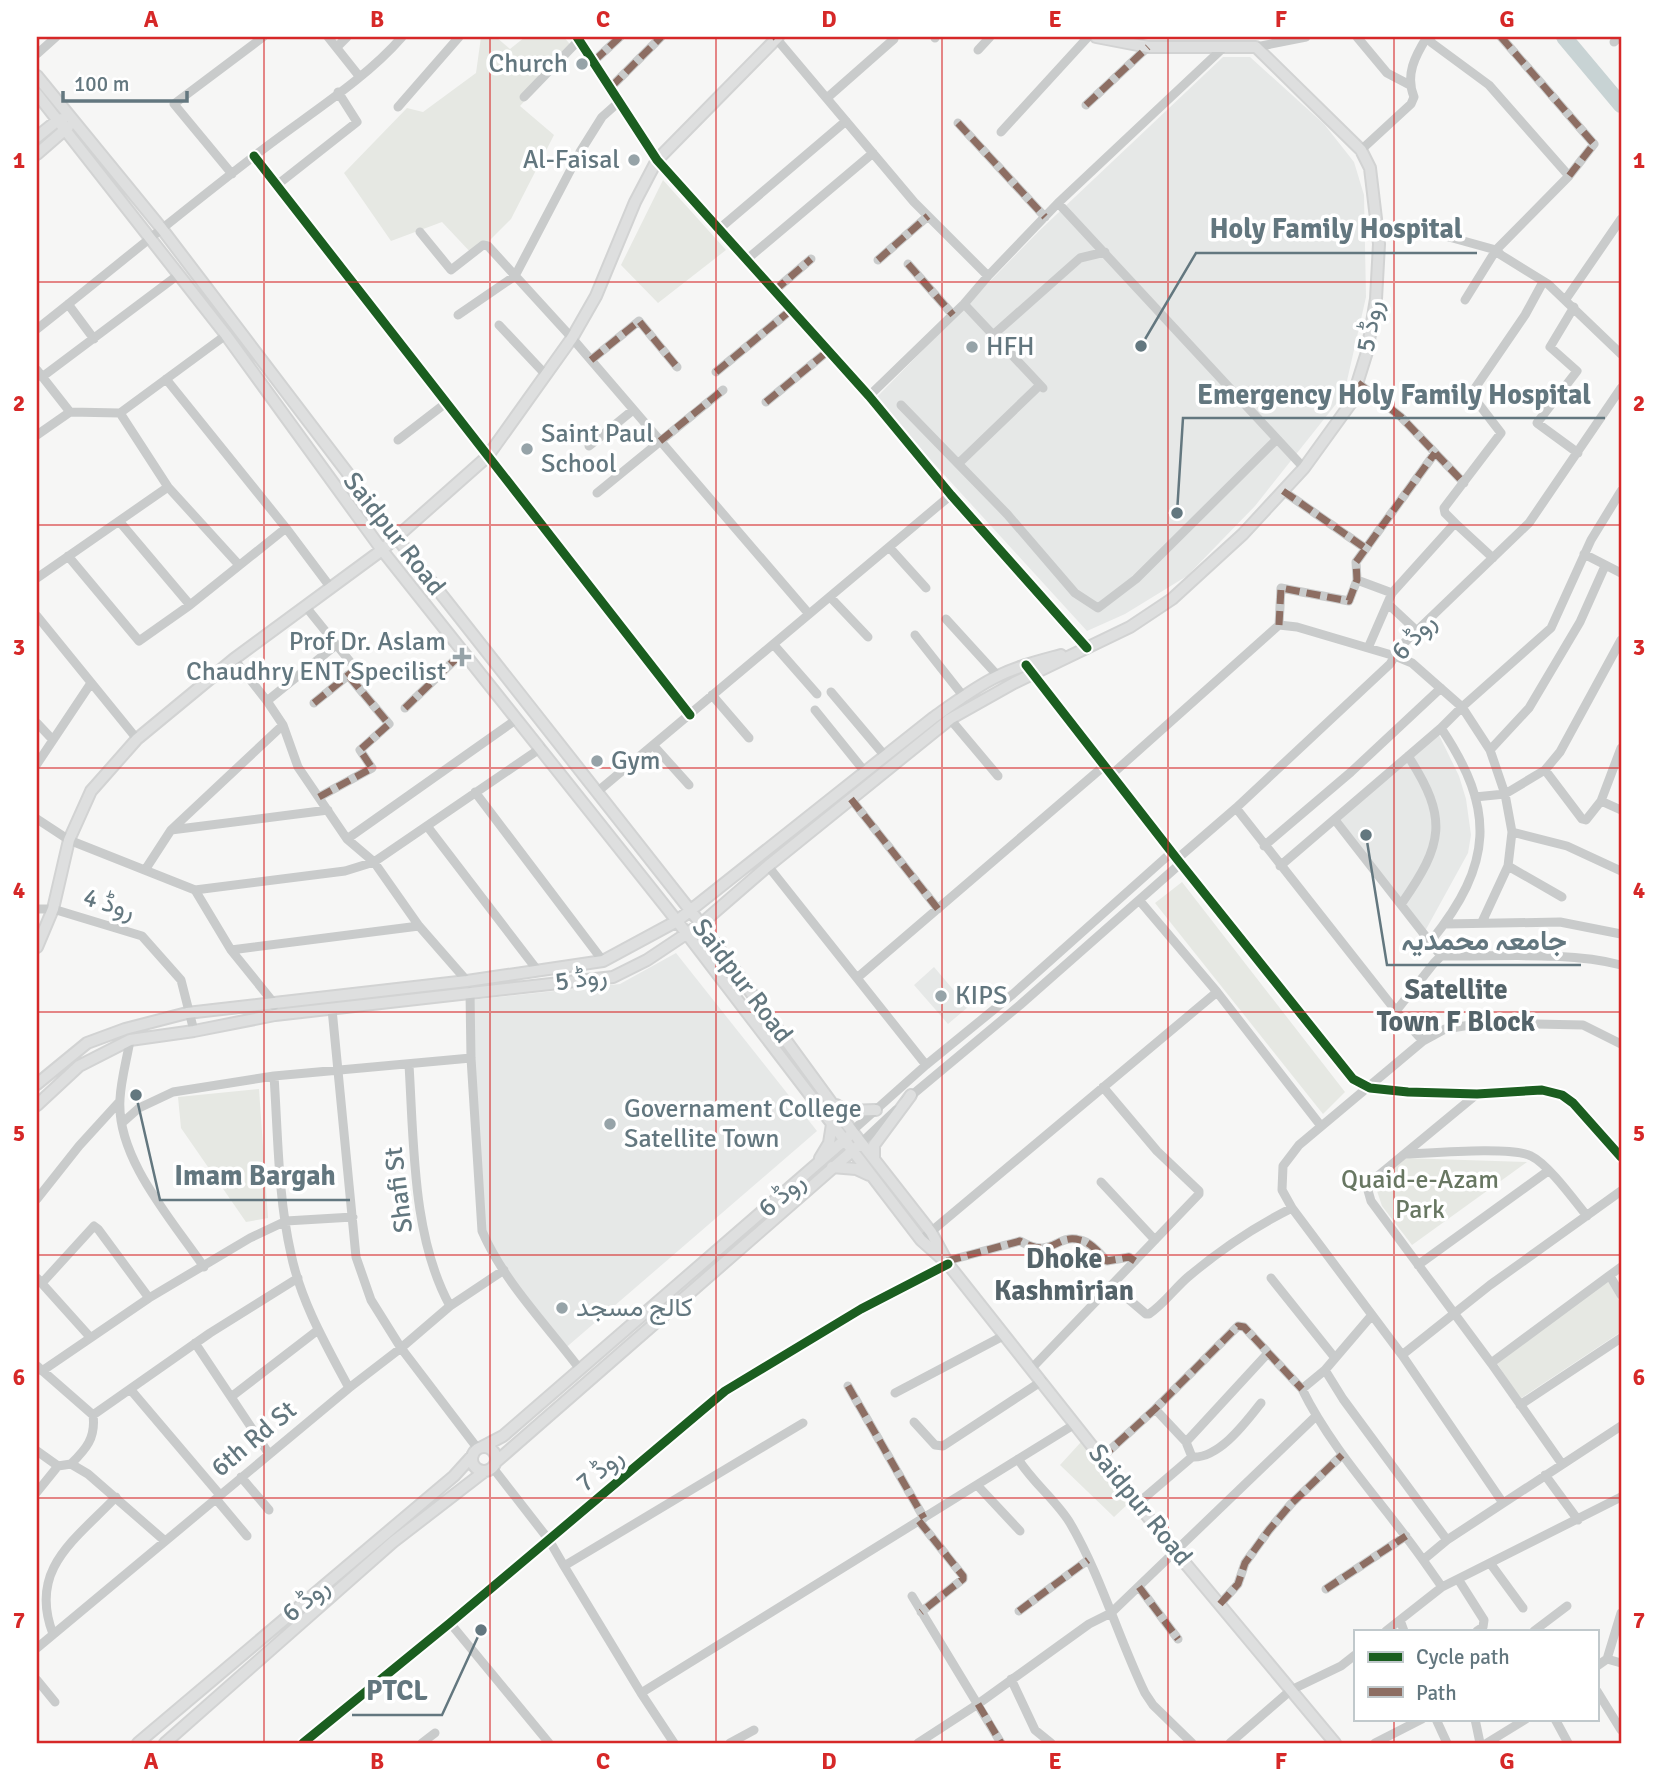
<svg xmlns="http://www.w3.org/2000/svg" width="1658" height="1780" font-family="Signika,Vazirmatn,sans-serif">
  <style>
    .built { fill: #e6e8e7 }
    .green { fill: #e6e8e3 }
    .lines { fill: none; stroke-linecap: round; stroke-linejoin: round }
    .river { stroke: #c8d3d4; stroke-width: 16 }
    .major-casing { stroke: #d2d3d3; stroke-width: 14 }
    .minor { stroke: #c9cbcb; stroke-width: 9 }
    .major { stroke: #dedfdf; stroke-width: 10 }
    .quiet { stroke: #8d6e63; stroke-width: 7; stroke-dasharray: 14 7; stroke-linecap: butt }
    .cycleway-casing { stroke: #fff; stroke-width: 13 }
    .cycleway { stroke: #1b5e20; stroke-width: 9 }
    .grid { fill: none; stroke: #d62828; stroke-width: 2; stroke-opacity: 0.55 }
    .poi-dot { fill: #96a3a8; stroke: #fff; stroke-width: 2.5 }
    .labels { text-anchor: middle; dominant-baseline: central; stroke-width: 7; stroke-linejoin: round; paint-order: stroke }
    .poi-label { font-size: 26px; fill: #63777f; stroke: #fff; text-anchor: start }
    .street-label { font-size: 26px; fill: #63777f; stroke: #fff }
    .park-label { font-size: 26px; fill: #687762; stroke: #fff }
    .neighbourhood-label { font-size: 28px; font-weight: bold; fill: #55646a; stroke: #fff }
    .leader { fill: none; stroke: #63777f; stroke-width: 2.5 }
    .callout-dot { fill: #63777f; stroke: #fff; stroke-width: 2.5 }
    .callout-label { font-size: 28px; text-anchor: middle; font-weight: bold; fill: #63777f; stroke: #fff; stroke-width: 7; stroke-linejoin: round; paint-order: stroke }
    .neatline { fill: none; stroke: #d62828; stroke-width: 2.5 }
    .grid-label { font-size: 23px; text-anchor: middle; font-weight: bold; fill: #d62828 }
  </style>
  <rect width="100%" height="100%" fill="#f6f6f5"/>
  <path class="built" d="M1223,57H1250L1324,124L1354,162L1364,195L1366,297L1344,394L1255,506L1187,576L1125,614L1087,631L875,399L1039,231Z
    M1438,733L1459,776L1466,799L1471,835L1468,853L1424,933L1338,821Z
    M676,953L817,1131L562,1351L488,1248L480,1219L471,1000L620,984Z
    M934,967L968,1007L948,1024L914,985Z"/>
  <path class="green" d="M481,37H496L510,49L525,37H564L573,48L520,106L554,135L511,219L474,256L442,222L391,241L344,173L407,108L423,112L476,73Z
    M663,180L726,250L658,303L621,265Z
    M1182,882L1345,1092L1323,1114L1155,903Z
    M259,1089L268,1218L246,1222L181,1128L178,1097Z
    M1403,1158L1527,1162L1412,1245L1382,1206L1375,1185Z
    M1608,1281L1621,1304V1332L1520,1399L1497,1363Z
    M1081,1442L1129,1503L1114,1517L1060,1465Z"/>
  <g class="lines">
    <path class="river" d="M1564,37L1621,105"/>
    <g class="major-casing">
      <path id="major" d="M37,76L162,229L397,538L701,924L852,1131L931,1232L945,1258
        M37,94L226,335L382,550L677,921L921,1240L948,1264L1175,1551L1335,1743
        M37,137L58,120L63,119
        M37,154L68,127
        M37,947L53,909L69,840L91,791L137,739L234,659L382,550L487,457L572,338L596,296L635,202L657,160L778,37
        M37,1084L87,1043L125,1029L187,1013L467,981L603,961L677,921L933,718C954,703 975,687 998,676C1018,666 1039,661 1061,655
        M37,1105L79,1066L130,1040L194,1031L275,1015L613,977L647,960L701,924L768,866L950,719L1014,683L1130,627L1172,599L1243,534L1304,468L1351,403L1367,352L1376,299L1379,244L1370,168L1361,150L1256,47H1148L1096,37
        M836,1105L847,1111L876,1110
        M874,1157V1145L911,1095
        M820,1158L829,1143L832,1124
        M832,1167L856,1169L869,1175
        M472 1459a12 12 0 1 1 24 0a12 12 0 1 1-24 0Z
        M482,1447L503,1436L848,1137
        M497,1461L858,1146
        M138,1743L454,1476L473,1455
        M165,1743L393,1542L485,1471"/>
    </g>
    <path class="minor" d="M328,37L359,76
      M577,37L657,160L869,396L951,495L1087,648
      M775,37L914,202L988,276
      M1357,37L1387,73L1408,84
      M1429,37L1432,43L1489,85L1569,176
      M935,38V37
      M1614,42L1619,37
      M337,47L347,37
      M1256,47L1306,37
      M978,50L990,37
      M37,54L56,37
      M594,61L620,37
      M611,87L661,37
      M524,97L579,40
      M827,98L894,39
      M1086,105L1148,47
      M398,107L459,37
      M958,123L1045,217
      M1001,132L1088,37
      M1361,150L1411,104L1414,97C1405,75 1415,56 1427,37
      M254,156L690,715
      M232,174L174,104L263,37
      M277,185L357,122L338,92
      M1058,203L1304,468
      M1377,228L1420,229L1496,250L1501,255L1548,284L1621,354
      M719,229L846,121
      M420,232L451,270L483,245L488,246L572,338L809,614
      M746,260L873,153
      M878,260L928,216
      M908,264L953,315
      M774,291L811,259
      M1566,299L1621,219
      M1465,300L1496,250L1569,176L1594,144L1501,37
      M68,304L94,339
      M964,304L1043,388
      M1574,307L1550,347L1577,371L1537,423L1578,453
      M458,315L515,276L580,152L602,117L620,101
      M499,325L546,375
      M37,329C109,272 180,213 253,157C301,119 363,82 402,37
      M993,335L1080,258L1105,252
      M591,360L639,321L677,367
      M37,370L70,412
      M716,372L791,310
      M42,377L178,275
      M166,379L286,528
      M1358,383L1401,417L1464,483
      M869,396L964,304L988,276L1058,203L1223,48
      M766,402L828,351
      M901,405L1007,514L1075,593L1098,608L1136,579L1276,440
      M120,413L226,335
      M37,435L70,412L120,413L168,487L239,565
      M398,440L446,403
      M589,446L633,410
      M958,464L1040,385
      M1283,491L1365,548
      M597,493L723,390
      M119,521L190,605
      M1455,523L1493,558
      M889,547L926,588
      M1584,554L1621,573
      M68,556L139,641L190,605L286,528L331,588
      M37,578L168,487
      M1357,580L1392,593
      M830,597L868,637
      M1388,604L1417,631
      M306,607L356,669L314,703
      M37,616L137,739
      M946,619L998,676
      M1279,625L1297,627L1395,656L1412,663L1462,707L1490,750L1505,794L1512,832L1508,866L1482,922
      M915,635L964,697
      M774,645L817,694
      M1368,648L1392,593L1455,523L1445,513L1444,508L1501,433L1471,394L1525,315L1543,282
      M234,659L267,701L283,725L298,767L347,839L374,862L419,926L467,981
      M1029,669L1177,859L1353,1079L1370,1088L1408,1092L1477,1094L1542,1090L1562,1095L1573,1103L1621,1157
      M831,692L885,756
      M712,695L749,738
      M267,701L336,645
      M405,708L463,652
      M815,710L865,772
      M950,719L998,776
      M37,723L52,739
      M653,745L689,785
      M1490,750L1529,708L1580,622L1605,566
      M37,764L91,683
      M1545,770L1582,819L1586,820L1601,801L1621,748
      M1111,775L1279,625L1281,588L1349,601L1357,580L1356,562L1435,453
      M475,792L603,961
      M597,792L951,495
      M319,797L372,768L360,750L389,724L348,675
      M1475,797L1505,794L1545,770L1560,752L1621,640
      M851,799L938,909
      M1601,801L1621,810
      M1236,808L1396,1011L1423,1041
      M37,819L69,840L195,890L231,950L273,1002L274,1006
      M1335,820L1441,956
      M427,826L538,971
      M171,830L328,810
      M1512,832L1567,846L1621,871
      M347,839L517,719
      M1264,846L1351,772L1441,688
      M1177,859L1236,808L1390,664L1401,646L1529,523L1621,388
      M768,866L926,1065
      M1280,866L1441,728L1462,707L1551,628L1591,540L1621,491
      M1508,866L1562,897
      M145,870L171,830L283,725
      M195,890L345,871L374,862L541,748
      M1402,903C1443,844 1449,819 1408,756
      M37,909H53L142,936L181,980L194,1031
      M1445,924L1560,922L1621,934
      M1431,941C1493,864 1496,810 1441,728
      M231,950L419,926
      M857,978L1104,766
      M470,992L471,1058L482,1231C504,1282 546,1324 579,1368
      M1217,992L1321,1126
      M332,1009L356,1257L371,1300L401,1348L478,1449
      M1396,1011L1434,963L1441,956C1497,957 1568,951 1621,965
      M130,1040C127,1059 121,1079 120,1099C116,1158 172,1220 204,1267
      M409,1065C414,1143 412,1237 450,1306
      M274,1076C278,1135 278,1197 291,1254C301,1302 326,1345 349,1388
      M1477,1094L1379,1175L1367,1187L1371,1201L1491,1363L1562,1464
      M906,1100L1020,1005L1180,864
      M122,1123L139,1108L173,1092L274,1076L471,1058
      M852,1131L926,1065L1013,994L1172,852
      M862,1142L896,1110
      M1407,1154C1431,1153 1513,1146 1531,1156C1548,1164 1574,1200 1587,1216
      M1101,1182L1155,1240
      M37,1199L79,1146L120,1101
      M921,1240L1217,992L1139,900
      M947,1261L1020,1241C1053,1260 1056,1233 1080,1240C1091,1242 1100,1254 1107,1261L1129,1257L1135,1261
      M1418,1265L1548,1171
      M1610,1276L1621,1295
      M37,1278L90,1337
      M1271,1278L1335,1358
      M42,1283L94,1226L98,1229L149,1298
      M1112,1285L1146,1314H1149C1164,1304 1175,1288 1188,1277C1221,1249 1254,1227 1292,1208
      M1372,1315L1325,1370L1302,1389C1333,1452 1383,1503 1423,1560
      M195,1343L269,1454
      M1402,1355L1490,1285L1621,1191
      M1491,1363L1621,1267
      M37,1366L93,1415
      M1032,1368L1199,1194V1191L1157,1151L1103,1087
      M1325,1370L1343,1399L1447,1540
      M42,1371L149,1298L250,1238L286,1221L353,1217
      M848,1386L924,1518
      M130,1389L220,1495
      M895,1393L1005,1335
      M231,1397L318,1330
      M1520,1405L1621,1338
      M1155,1409L1186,1442
      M914,1422L935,1445L943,1446L1042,1381
      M37,1451L58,1466
      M1192,1457C1219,1459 1246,1422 1261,1403
      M1101,1458L1155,1409L1238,1326L1244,1327L1302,1389
      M1018,1459C1033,1483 1056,1500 1070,1523C1101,1576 1118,1637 1145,1693L1153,1705L1192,1743
      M71,1464L88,1474L165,1541
      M493,1468L549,1540L564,1566L803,1423
      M1545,1475L1578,1520
      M241,1477L269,1510
      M977,1485L1020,1531
      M37,1492L58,1466L71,1464C86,1449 96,1438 93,1415L210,1333L298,1278
      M216,1499L247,1536
      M1503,1503L1402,1355L1292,1208L1282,1190L1283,1166L1299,1145L1423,1041L1445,1029L1483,1023L1583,1025L1621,1044
      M1137,1504L1192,1457L1186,1442L1268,1353
      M919,1521L963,1576V1579L921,1612
      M1490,1563L1523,1608
      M564,1566L641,1693
      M1458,1579L1484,1620L1483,1627L1477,1631
      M1139,1587L1178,1639
      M1442,1587L1423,1560L1447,1540L1621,1426
      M1326,1589L1406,1536
      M912,1596L1001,1743
      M1220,1604L1238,1584L1245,1563L1269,1530L1291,1504L1342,1455
      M1019,1611L1088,1560
      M1400,1620L1404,1631
      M450,1623L549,1743
      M1386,1631L1442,1587L1621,1497
      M1534,1631L1567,1606
      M53,1634C28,1569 75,1540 116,1497
      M37,1648L349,1388L401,1348L450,1306L504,1270
      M1607,1659L1621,1663
      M1597,1666L1607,1659L1621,1613
      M1011,1679L1035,1730L1051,1743
      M37,1680L55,1702
      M1597,1691L1621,1730
      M1436,1719L1447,1743
      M1475,1719L1480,1743
      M1555,1719L1568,1743
      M303,1743L450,1623L725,1391L861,1309L948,1264
      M422,1743L435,1733
      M674,1743L641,1693L1075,1424
      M730,1743L754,1730
      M918,1743L978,1704L1089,1624L1111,1613L1315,1417
      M1230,1743L1291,1690L1341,1666L1355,1655
      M1375,1743L1422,1719
      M1487,1743L1526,1719"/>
    <use href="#major" class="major"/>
    <path class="quiet" d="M775,37L776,38
      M1501,37L1594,144L1569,176
      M594,61L620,37
      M611,87L661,37
      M1086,105L1148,47
      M958,123L1045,217
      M878,260L928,216
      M908,264L953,315
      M774,291L811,259
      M591,360L639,321L677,367
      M716,372L791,310
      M1358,383L1401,417L1464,483
      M766,402L828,351
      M660,441L723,390
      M1283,491L1365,548
      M1279,625L1281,588L1349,601L1357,580L1356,562L1435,453
      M314,703L356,669
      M405,708L463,652
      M319,797L372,768L360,750L389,724L348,675
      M851,799L938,909
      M947,1261L1020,1241C1053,1260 1056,1233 1080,1240C1091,1242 1100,1254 1107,1261L1129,1257L1135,1261
      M848,1386L924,1518
      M1101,1458L1155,1409L1238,1326L1244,1327L1302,1389
      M919,1521L963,1576V1579L921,1612
      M1139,1587L1178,1639
      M1326,1589L1406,1536
      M1220,1604L1238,1584L1245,1563L1269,1530L1291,1504L1342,1455
      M1019,1611L1088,1560
      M978,1704L1001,1743"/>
    <g class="cycleway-casing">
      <path id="cycleway" d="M577,37L657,160L869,396L951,495L1087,648
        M254,156L690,715
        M1026,665L1177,859L1353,1079L1370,1088L1408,1092L1477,1094L1542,1090L1562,1095L1573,1103L1621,1157
        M303,1743L450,1623L725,1391L861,1309L948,1264"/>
    </g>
    <use href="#cycleway" class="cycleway"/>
  </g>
  <path class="grid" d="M264,37V1743M490,37V1743M716,37V1743M942,37V1743M1168,37V1743M1394,37V1631M37,282H1621M37,525H1621M37,768H1621M37,1012H1621M37,1255H1621M37,1498H1621M1394,1719V1743"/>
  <g class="poi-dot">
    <circle cx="582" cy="64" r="7"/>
    <circle cx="634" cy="160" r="7"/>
    <circle cx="972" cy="347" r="7"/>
    <circle cx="527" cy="449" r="7"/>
    <path d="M458.5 646.5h7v7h7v7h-7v7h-7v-7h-7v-7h7z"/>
    <circle cx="597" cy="761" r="7"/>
    <circle cx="941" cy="996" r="7"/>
    <circle cx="610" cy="1124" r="7"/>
    <circle cx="562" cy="1308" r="7"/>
  </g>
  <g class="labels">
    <g class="poi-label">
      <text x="568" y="64" text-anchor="end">Church</text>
      <text x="620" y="160" text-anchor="end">Al-Faisal</text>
      <text x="986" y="347">HFH</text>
      <text x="541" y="434">Saint Paul<tspan x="541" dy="30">School</tspan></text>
      <text x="446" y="642" text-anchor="end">Prof Dr. Aslam<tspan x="446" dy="30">Chaudhry ENT Specilist</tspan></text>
      <text x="611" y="761">Gym</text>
      <text x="955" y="996">KIPS</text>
      <text x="624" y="1109">Governament College<tspan x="624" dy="30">Satellite Town</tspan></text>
      <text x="576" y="1308">کالج مسجد</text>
    </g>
    <g class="street-label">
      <text transform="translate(1370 326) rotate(-80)">روڈ 5</text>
      <text transform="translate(394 534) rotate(52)">Saidpur Road</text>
      <text transform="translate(1414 637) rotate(-48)">روڈ 6</text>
      <text transform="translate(109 904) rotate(17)">روڈ 4</text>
      <text transform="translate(581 979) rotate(-8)">روڈ 5</text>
      <text transform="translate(742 981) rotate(53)">Saidpur Road</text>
      <text transform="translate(399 1190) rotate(-97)">Shafi St</text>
      <text transform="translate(782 1195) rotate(-41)">روڈ 6</text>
      <text transform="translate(254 1439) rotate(-40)">6th Rd St</text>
      <text transform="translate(600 1470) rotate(-40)">روڈ 7</text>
      <text transform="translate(1140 1505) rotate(51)">Saidpur Road</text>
      <text transform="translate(306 1600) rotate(-40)">روڈ 6</text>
    </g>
    <g class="park-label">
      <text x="1420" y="1180">Quaid-e-Azam<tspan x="1420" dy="30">Park</tspan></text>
    </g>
    <g class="neighbourhood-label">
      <text x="1456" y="990">Satellite<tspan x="1456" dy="32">Town F Block</tspan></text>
      <text x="1064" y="1259">Dhoke<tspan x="1064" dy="32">Kashmirian</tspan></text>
    </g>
  </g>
  <path class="leader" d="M1141 346L1196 253H1477M1177 513L1183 418H1605M1366 835L1387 965H1581M136 1095L160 1200H350M481 1630L442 1715H352"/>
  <g class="callout-dot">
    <circle cx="1141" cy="346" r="7"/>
    <circle cx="1177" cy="513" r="7"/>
    <circle cx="1366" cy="835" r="7"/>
    <circle cx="136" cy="1095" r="7"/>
    <circle cx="481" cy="1630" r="7"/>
  </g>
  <g class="callout-label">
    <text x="1336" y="238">Holy Family Hospital</text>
    <text x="1394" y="404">Emergency Holy Family Hospital</text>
    <text x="1484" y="950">جامعہ محمدیہ</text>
    <text x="255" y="1185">Imam Bargah</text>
    <text x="397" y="1700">PTCL</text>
  </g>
  <rect width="1658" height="1780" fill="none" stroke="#ffffff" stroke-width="77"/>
  <rect x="1354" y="1630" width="245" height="91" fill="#ffffff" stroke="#c1c9cc" stroke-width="2"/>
  <rect x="1368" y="1652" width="35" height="10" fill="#1b5e20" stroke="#c1c9cc" stroke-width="2"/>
  <text x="1416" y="1664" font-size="21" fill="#63777f">Cycle path</text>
  <rect x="1368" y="1687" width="35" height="10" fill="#8d6e63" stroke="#c1c9cc" stroke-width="2"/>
  <text x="1416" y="1700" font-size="21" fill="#63777f">Path</text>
  <path d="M63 91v10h124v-10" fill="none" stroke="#63777f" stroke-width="3.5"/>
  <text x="74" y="91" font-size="21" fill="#63777f" stroke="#ffffff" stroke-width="5" paint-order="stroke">100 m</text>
  <rect x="38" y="38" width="1582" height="1704" class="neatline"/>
  <g class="grid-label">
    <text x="151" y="27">A</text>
    <text x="377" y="27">B</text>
    <text x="603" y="27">C</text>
    <text x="829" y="27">D</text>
    <text x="1055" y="27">E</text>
    <text x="1281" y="27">F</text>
    <text x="1507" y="27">G</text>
    <text x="19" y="168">1</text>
    <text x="1639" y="168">1</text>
    <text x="19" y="411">2</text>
    <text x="1639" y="411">2</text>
    <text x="19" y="655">3</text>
    <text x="1639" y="655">3</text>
    <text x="19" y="898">4</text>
    <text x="1639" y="898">4</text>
    <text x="19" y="1141">5</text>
    <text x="1639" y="1141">5</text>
    <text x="19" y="1385">6</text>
    <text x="1639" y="1385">6</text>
    <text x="19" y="1628">7</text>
    <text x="1639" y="1628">7</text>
    <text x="151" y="1769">A</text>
    <text x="377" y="1769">B</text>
    <text x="603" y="1769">C</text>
    <text x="829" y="1769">D</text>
    <text x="1055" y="1769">E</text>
    <text x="1281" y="1769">F</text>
    <text x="1507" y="1769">G</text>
  </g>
</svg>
